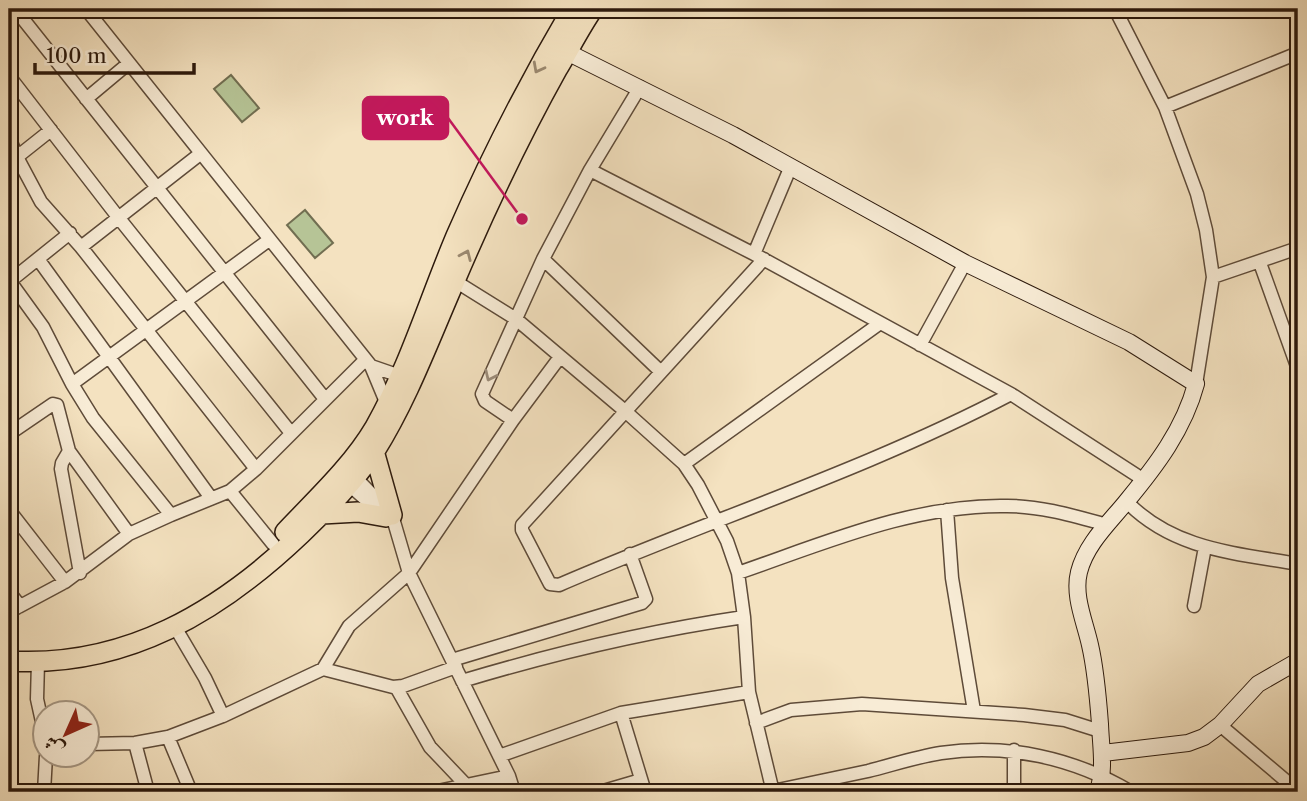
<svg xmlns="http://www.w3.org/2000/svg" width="1307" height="801" font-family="'Libre Caslon Text',Amiri,serif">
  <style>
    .green { fill: #b6c496; stroke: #716e51; stroke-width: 2 }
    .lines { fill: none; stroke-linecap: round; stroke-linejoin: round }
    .street-casing { stroke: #5e4b39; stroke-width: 15 }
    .secondary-casing { stroke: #2c190c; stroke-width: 18 }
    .primary-casing { stroke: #2c190c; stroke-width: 22 }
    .street { stroke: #f8ecd6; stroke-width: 12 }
    .secondary { stroke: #f8ecd6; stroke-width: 16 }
    .primary { stroke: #f4e2c0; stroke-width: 19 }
    .oneway { stroke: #9a886f }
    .oneway2 { stroke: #9c8d7b }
    .leader { fill: none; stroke: #c2185b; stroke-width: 2.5 }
    .callout-dot { fill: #c2185b; stroke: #f8ecd6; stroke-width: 2.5 }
    .callout { fill: #c2185b; stroke: #c2185b; stroke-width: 2.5 }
    .callout-label { font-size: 21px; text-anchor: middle; font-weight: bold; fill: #fff }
  </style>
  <rect width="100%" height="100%" fill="#f4e2c0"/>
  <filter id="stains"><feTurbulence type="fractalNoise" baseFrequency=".00286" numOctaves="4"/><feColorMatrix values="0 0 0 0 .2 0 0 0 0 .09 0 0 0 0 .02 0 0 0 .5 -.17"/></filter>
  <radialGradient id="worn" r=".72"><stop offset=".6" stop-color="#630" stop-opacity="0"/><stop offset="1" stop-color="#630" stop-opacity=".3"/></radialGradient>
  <path class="green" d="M231,75L259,108L242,122L214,89Z
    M305,210L333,243L315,258L287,225Z"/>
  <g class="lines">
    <g class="street-casing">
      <path id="street" d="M15,9L325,399
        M86,9L371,366L386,402
        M1115,9L1165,107L1197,194L1206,230L1213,277L1196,384
        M9,76L118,217L291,433
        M86,99L129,63
        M1165,107L1298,53
        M9,137L17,157L41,202L81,247L256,469
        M17,157L51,130
        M590,170L754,254L1011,394L1144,480
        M81,247L200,154
        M754,254L791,166
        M38,259L211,498
        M543,259L661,372
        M764,259L522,525V530L550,584L559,585C709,520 866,470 1011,394
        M1260,263L1298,369
        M1213,277L1298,248
        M9,280L43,327L72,384L93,418L171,515L230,491
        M455,281L516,319L625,411L684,464L698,485L727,541L738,573L744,617L749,692L773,792
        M9,282L70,233
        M920,345L965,263
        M371,366L400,376
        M72,384L269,240
        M513,420L485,401L482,394L543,259L590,170L640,87
        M9,434L53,404L57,405L69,451L129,534
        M69,451L62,463L61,469L80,573
        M684,464L879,324
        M350,472L392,515L409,573L509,776L514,792
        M346,482L382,514
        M1127,502C1174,550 1236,553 1298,564
        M9,510L65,582L9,612
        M947,510L952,578L974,711
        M273,544L230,491L256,469L365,360
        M738,573C825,543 914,504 1007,506C1041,506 1074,516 1107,525
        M65,582L129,534L171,515
        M9,592L20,606
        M1194,606L1205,547
        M175,627L205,678L223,716
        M452,660L642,603L646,599L630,554
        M38,662L37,699L46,740
        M323,669L393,687L403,686L456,667
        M462,681C555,653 649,631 744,617
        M396,687L430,747L467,786
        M621,713L645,792
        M756,723L791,710L862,704L1024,715L1065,720L1100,731
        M1220,725L1298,791
        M168,737L191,792
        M135,743L148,792
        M88,744L135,743L168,737L223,716L323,669L349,626L409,573L513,420L560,357
        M499,756L621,713L749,692
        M773,791C805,784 836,778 868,771C892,765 916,757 941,753C1007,743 1074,758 1131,792
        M44,792L46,756
        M433,792L509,776
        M600,792L641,780
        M1014,792V750"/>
    </g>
    <g class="secondary-casing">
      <path id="secondary" d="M557,47L733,135L965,263L1129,342L1196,384C1184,429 1156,466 1126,502C1109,523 1086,544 1079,572C1073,596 1085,622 1090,645C1096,671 1098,697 1100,724C1101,749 1105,768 1098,792
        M1103,753L1188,743L1204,737L1220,725L1258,684L1298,661"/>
    </g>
    <g class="primary-casing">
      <path id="primary" d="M374,451L392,515
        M322,514L358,512L386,517
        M285,532C316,499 352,466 375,427C409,367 429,300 456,236C490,158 529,82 572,9
        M9,661C126,668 219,612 301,534C328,508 354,482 375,451C408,398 429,340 454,283C485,210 519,138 558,68C570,48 580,28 593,9"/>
    </g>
    <use href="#street" class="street"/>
    <use href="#secondary" class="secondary"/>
    <use href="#primary" class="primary"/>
  </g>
  <defs><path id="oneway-chevron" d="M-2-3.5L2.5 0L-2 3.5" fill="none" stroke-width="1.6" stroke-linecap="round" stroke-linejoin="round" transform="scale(1.75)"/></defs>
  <g class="oneway">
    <use href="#oneway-chevron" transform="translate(538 68) rotate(118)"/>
    <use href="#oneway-chevron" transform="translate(466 255) rotate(-66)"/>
  </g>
  <use class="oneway2" href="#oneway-chevron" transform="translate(490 376) rotate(115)"/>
  <path class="leader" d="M522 219L448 118"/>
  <circle class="callout-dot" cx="522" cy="219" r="7"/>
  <rect class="callout" x="363" y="97" width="85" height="42" rx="7"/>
  <g class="callout-label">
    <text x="405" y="125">work</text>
  </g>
  <rect width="1307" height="801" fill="none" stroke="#f4e2c0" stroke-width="35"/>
  <rect x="10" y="10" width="1286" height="780" fill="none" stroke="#2c190c" stroke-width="3.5"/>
  <rect x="18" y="18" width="1272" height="766" fill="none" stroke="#2c190c" stroke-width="2"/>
  <g transform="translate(66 734) rotate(225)"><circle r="33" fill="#f8ecd6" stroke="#a69885" stroke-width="2"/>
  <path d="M0-5L12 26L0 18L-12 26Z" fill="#8f2418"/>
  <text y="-10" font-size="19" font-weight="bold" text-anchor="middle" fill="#2c190c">ش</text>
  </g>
  <path d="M35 63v10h159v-10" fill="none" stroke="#2c190c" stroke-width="3.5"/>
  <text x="46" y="63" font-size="21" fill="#2c190c" stroke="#f8ecd6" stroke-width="5" paint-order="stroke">100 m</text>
  <rect width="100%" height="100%" filter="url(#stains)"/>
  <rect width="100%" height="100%" fill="url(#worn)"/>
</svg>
